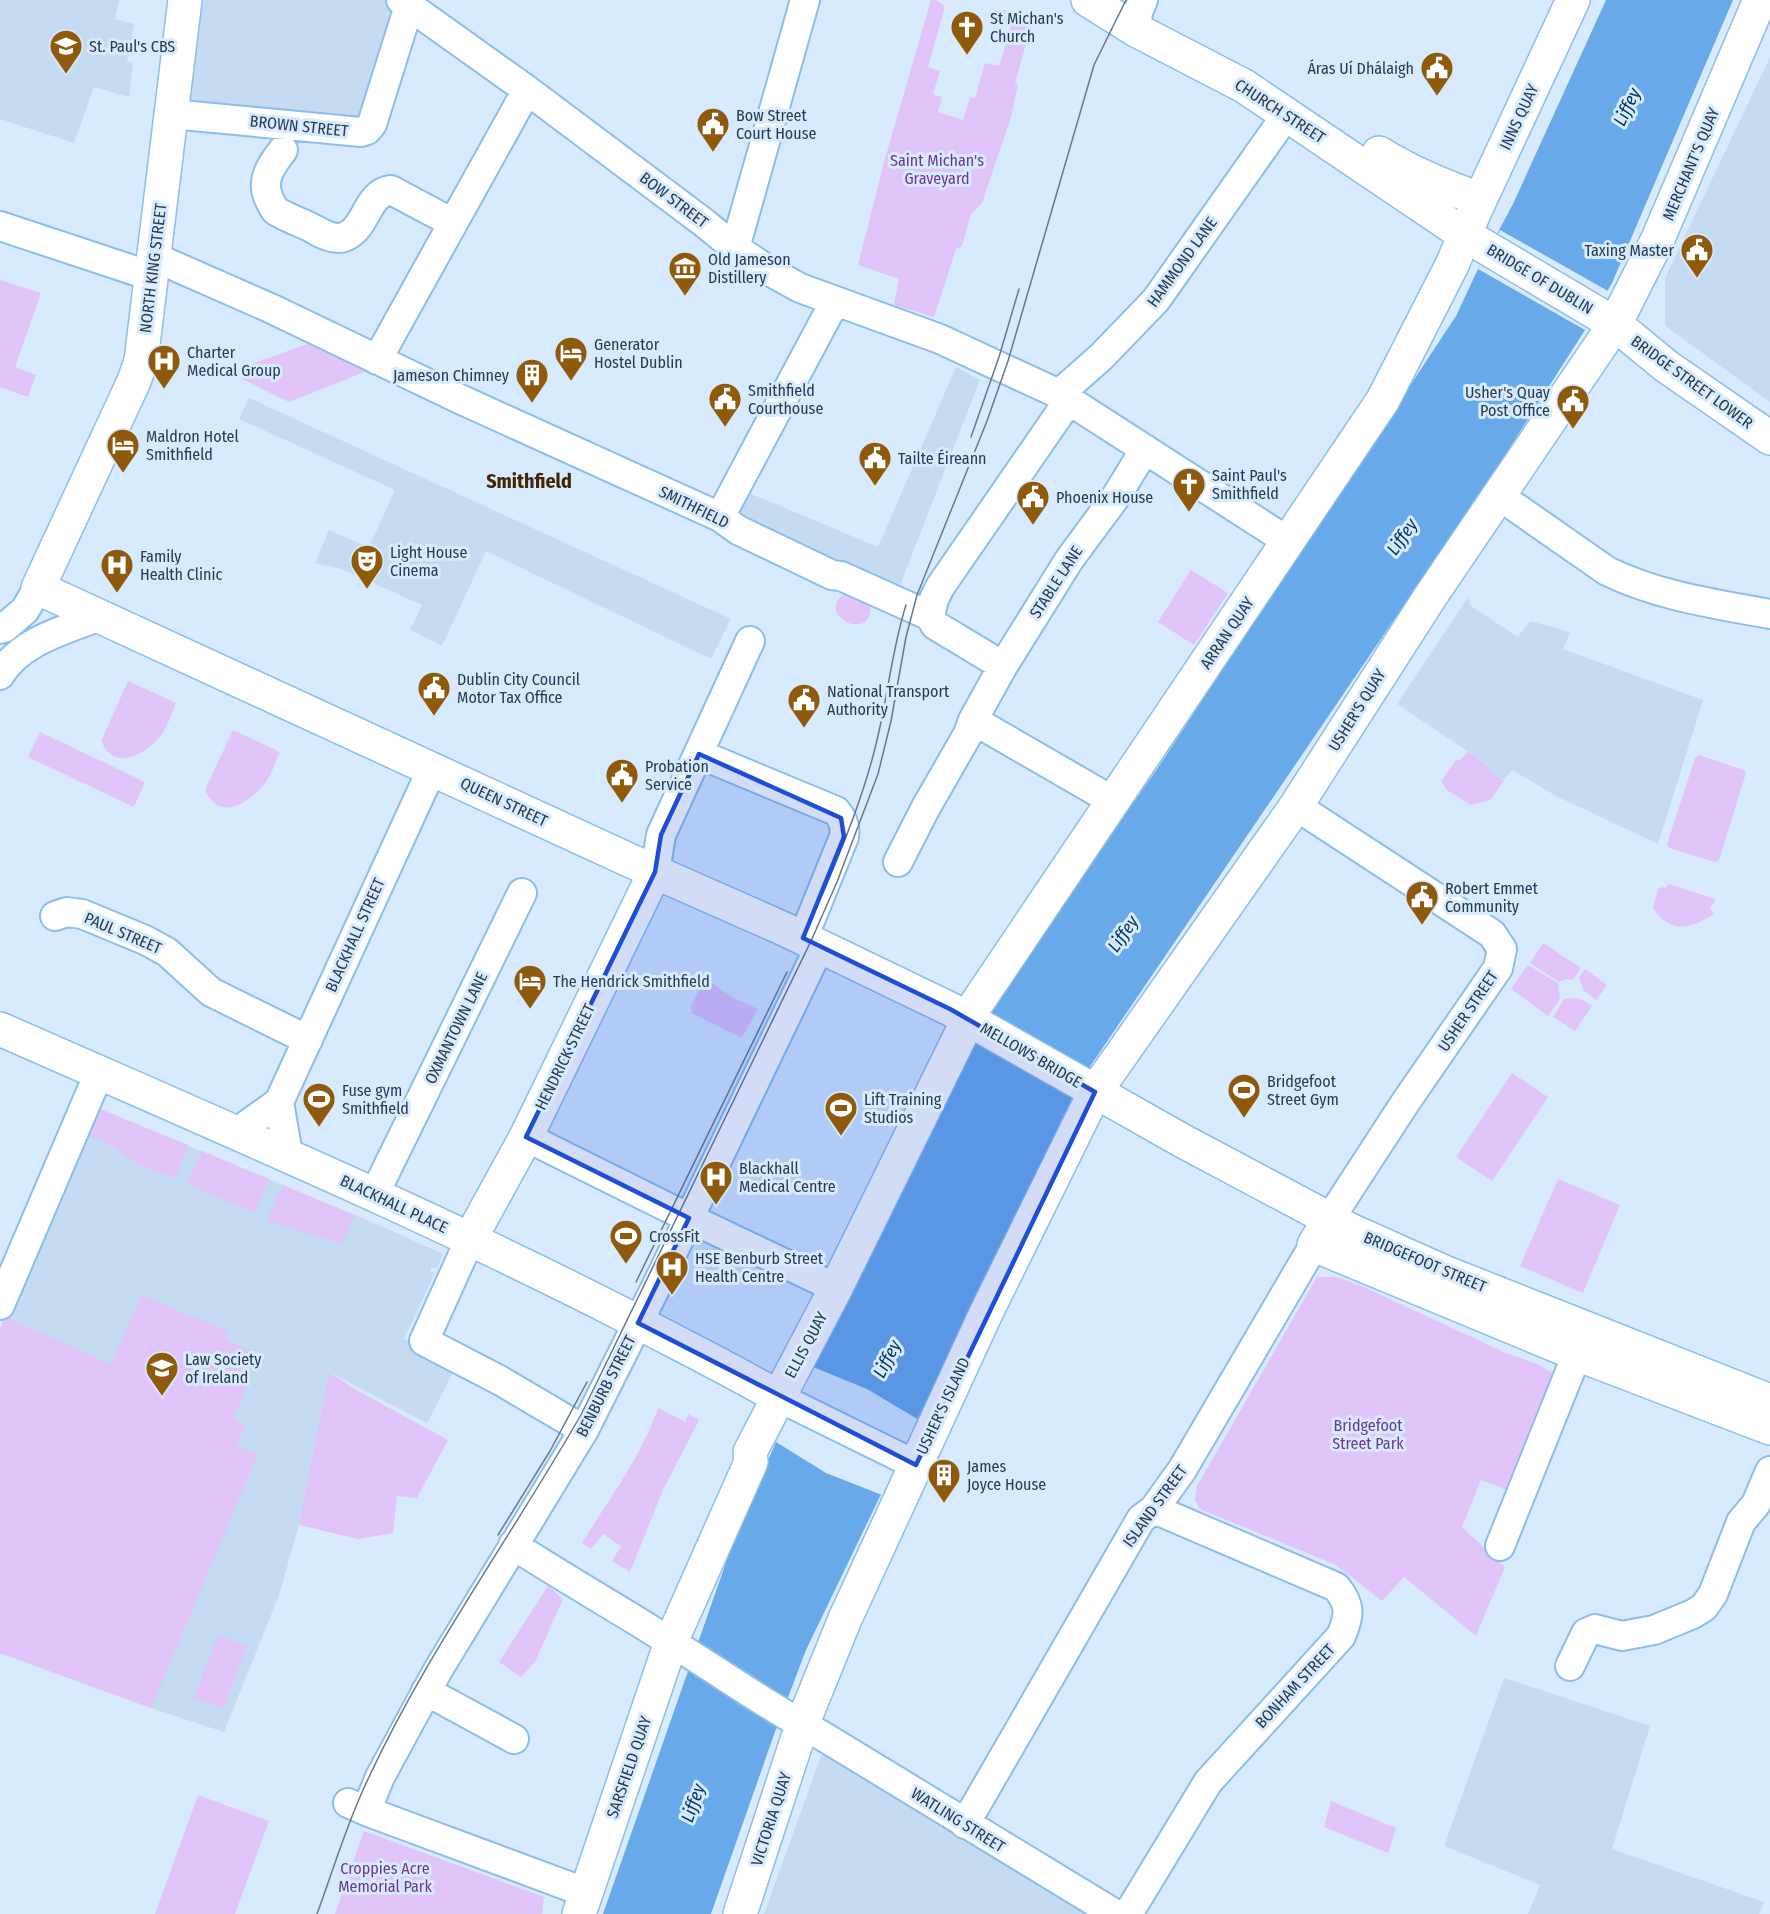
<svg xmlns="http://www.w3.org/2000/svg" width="1770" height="1914" font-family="'Fira Sans Condensed',sans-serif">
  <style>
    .built { fill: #c5dbf1 }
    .green { fill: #e1c4f9 }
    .water { fill: #68a9e9 }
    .pier { fill: #d7eafe }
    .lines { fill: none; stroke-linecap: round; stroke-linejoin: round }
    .minor-casing { stroke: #8dbded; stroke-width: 32 }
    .major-casing { stroke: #8dbded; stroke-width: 36 }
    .minor { stroke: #fff; stroke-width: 28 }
    .major { stroke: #fff; stroke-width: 33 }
    .tram { stroke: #65788c; stroke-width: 1.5 }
    .marked { fill: #1d4ed8; fill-opacity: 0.2; stroke: #1d4ed8; stroke-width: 4.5; stroke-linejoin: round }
    .labels { text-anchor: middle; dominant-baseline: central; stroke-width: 6; stroke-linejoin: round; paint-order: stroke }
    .poi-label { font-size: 16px; fill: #273a4e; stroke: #d7eafe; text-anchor: start }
    .street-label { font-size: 16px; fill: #273a4e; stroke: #d7eafe }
    .park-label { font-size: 16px; fill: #6c3790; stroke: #d7eafe }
    .water-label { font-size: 18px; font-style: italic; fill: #01345c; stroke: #d7eafe }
    .quarter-label { font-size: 20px; font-weight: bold; fill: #402604; stroke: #d7eafe }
  </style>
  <rect width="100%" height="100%" fill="#d7eafe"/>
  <path class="built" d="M0,0H119L115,19L134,24L127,61L133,62L129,97L94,87L74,143L0,119Z
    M194,0H387L404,11L369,122L181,110Z
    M1770,57V402L1675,333L1665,325V278Z
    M956,367L980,380L892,606L727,532L747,492L878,547Z
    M249,398L731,619L711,659L486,551L442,646L410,630L422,605L342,569L315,563L329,530L369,547L395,490L239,419Z
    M1468,597L1471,606L1518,637L1530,621L1570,632L1563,649L1703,700L1658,844L1556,796L1512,770L1504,780L1487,768L1488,765L1397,704Z
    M93,1106L381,1226L443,1254L437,1269L431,1267L430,1271L435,1273L404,1339L457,1365L427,1423L329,1372L299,1525L279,1595L224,1732L151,1708L0,1653V1329Z
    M1504,1678L1650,1726L1612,1849L1764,1902L1759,1914H1528L1540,1885L1444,1846Z
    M830,1752L965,1834L1051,1892L1089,1914H764L821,1756Z"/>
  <path class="green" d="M931,0L938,1L945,7L928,67L940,71L933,94L942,97L938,112L963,120L970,97L975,98L985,63L999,66L1011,27L999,23L1003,10L1033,19L1015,83L1018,84L1011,117L982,203L971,214L962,246L956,249L934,317L894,305L899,279L858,265L884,162Z
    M0,280L41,293L15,367L36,375L28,397L0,387Z
    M307,344L367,371L289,402L242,379L249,365Z
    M1191,570L1228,593L1194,645L1158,622Z
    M847,592L870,603C876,646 810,615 847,592Z
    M128,681L176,703C172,713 168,725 162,734C146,754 115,773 101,741Z
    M233,730L280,752C275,762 272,775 265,783C249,804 219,822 205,790Z
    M40,732L145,782L134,807L28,757Z
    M1468,752L1489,766L1487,768L1504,781L1490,800L1470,805L1447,790L1441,781L1456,760L1459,761Z
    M1699,755L1744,770L1746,773L1719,860L1715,862L1669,848L1667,844L1695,758Z
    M1668,884L1716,899L1710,909L1714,914C1691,929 1670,934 1653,908L1658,889L1662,887L1666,888Z
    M1543,943L1581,968L1573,980L1566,979L1559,982L1530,963Z
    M1528,965L1558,983L1560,999L1548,1016L1511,989Z
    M1585,969L1607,985L1596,1000L1583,990L1579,977Z
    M705,978L732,997L758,1009L742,1038L691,1013L692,1010L690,1008Z
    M1579,998L1592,1006L1575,1031L1553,1017L1564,999Z
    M1512,1073L1548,1097L1492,1181L1456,1157Z
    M93,1106L188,1145L175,1178L140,1165L100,1138L80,1137Z
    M202,1151L269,1179L254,1213L187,1184Z
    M1558,1179L1620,1205L1583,1293L1520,1266Z
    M283,1185L355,1216L342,1244L267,1221Z
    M1317,1277H1336L1357,1284L1506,1353L1537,1364L1555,1374L1514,1487L1507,1490L1481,1480L1462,1527L1505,1567L1476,1636L1404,1577L1382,1601L1336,1565L1200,1509L1195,1500L1197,1486Z
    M142,1295L229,1332L226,1340L253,1352L241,1379L248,1382L233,1418L245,1424L237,1445L258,1454L151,1708L0,1653V1329L5,1317L111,1364Z
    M329,1372L358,1391L448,1440L417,1498L397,1496L393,1533L358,1539L299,1525Z
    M658,1408L686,1422L688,1414L699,1420L663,1490L630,1572L612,1561L621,1546L603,1534L591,1549L582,1543C609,1499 641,1457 658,1408Z
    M548,1586L563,1599L535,1662L521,1677L499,1662Z
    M218,1635L247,1646L223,1709L194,1698Z
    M198,1795L269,1821L235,1914H155Z
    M1331,1801L1396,1828L1388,1853L1324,1827Z
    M364,1831L544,1897L542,1914H335Z"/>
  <path class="water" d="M1606,0H1733L1612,283L1585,330L1489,480L1091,1065L1072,1098L806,1650L776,1729L711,1914H603L736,1534L776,1442L989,1009L1157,769L1456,316L1478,269L1513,204Z"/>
  <path class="pier" d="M1500,230L1608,291L1585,330L1478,269Z
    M813,1367L867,1389L919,1420L882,1495L826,1473L776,1442Z"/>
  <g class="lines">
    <g class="minor-casing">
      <path id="minor" d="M401,0L527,90L703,222L735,248L771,272L800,288L940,339L1059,394L1289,542
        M1136,30L1138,12L1143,0
        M171,114L361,132L367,130L372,124L409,6
        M283,150C272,164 260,180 269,199C271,203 273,208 276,211C286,217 299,222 310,227C319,232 333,241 344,237C367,229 366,193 391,190L453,223
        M0,226L151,276
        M735,248L805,0
        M154,257L270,308L462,400L720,517L738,530L832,575L841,576L930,616L935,625L1003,666
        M377,360L527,90
        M1059,394L1101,357L1156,300L1287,114
        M1498,495L1607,571C1658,596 1715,604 1770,614
        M720,517L835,301
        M930,616L934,599L940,587L1069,400
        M0,629L4,628L25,610L38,588
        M0,675C20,641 65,630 100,616
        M973,720L1113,801
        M699,754L836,811C843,819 846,826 844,837L803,938
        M1296,806L1492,934L1502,949L1498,968L1405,1103L1329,1220
        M898,862L925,809L968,734L973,720L1003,666L1069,560L1117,495L1145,449
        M655,872L661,835L750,641
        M55,916L67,912L82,914L145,940L167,952L211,992L308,1040
        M279,1102L288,1154
        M237,1132L279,1102L432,769
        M526,1137L689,1218L836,1288
        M374,1195L522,893
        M470,1239L424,1341L501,1381L584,1430
        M0,1305L99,1073
        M778,1397L916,1465
        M513,1545C564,1578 617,1608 669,1641C720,1672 768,1707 821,1735L1115,1914
        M1500,1546L1577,1354
        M1570,1666L1586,1633L1595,1629L1622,1636L1654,1630L1693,1614L1704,1607L1713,1594L1741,1522L1756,1504L1770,1471
        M426,1691L514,1739
        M348,1803L366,1811L587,1893
        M366,1811L380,1777L438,1670L584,1430L657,1285L820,946
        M965,1824L1141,1519L1154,1509L1182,1470L1314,1245
        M1128,1914L1208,1782L1341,1636C1350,1615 1351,1605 1336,1587L1154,1509"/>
    </g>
    <g class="major-casing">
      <path id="major" d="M185,0L141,361L134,381L38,588L655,872L784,929L950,1009L1181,1140L1350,1230L1444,1272L1770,1401
        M1088,0L1136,30L1244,86L1465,235L1615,324L1666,366L1770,438
        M1379,153C1411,173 1445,187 1480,199
        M0,1029C211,1122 421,1211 626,1316C677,1343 728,1368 778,1397
        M1329,1220L1314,1245L1577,1354L1770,1428
        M470,1239L526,1137L655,872
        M579,1914L671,1642L751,1462L750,1452L836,1288L975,1006L1383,400L1452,265L1474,213L1573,0
        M740,1914L802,1725L845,1619L986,1313L1095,1092L1296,806L1430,597L1615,324L1657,241L1760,0"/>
    </g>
    <use href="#minor" class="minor"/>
    <use href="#major" class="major"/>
    <path class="tram" d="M971,437L999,357L1019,289
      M822,895C843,846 865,792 877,740C888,695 892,649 906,605
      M636,1282L787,972
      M498,1535L550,1451L587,1382
      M317,1914C332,1873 345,1830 363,1790C423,1657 510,1539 582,1413L811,941L837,882L878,774L891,721L906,637L917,595L987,421L1008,361L1094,65L1126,0"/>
  </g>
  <path class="marked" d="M699,754L841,818L844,837L803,938L950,1009L1095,1092L916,1465L638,1323L689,1218L526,1137L655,872L661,835Z"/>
  <defs>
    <g id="church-pin" transform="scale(1.725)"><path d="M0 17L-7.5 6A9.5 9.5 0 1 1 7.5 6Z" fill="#8f5a0c" stroke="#d7eafe"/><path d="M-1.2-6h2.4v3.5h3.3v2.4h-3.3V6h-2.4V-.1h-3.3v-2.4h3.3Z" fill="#fff"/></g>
    <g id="school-pin" transform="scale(1.725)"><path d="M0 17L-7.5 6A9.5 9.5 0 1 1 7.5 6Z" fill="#8f5a0c" stroke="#d7eafe"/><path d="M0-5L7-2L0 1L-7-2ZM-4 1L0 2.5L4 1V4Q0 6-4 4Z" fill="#fff"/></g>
    <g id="civic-pin" transform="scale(1.725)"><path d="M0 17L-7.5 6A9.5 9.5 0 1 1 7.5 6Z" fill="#8f5a0c" stroke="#d7eafe"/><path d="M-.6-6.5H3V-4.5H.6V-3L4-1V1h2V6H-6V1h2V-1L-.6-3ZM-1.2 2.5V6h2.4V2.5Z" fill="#fff"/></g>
    <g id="museum-pin" transform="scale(1.725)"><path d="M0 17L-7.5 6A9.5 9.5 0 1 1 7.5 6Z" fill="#8f5a0c" stroke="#d7eafe"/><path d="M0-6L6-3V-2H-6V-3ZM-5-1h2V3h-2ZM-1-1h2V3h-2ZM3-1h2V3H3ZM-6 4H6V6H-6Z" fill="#fff"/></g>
    <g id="hotel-pin" transform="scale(1.725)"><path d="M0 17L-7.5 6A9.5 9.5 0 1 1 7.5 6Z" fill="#8f5a0c" stroke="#d7eafe"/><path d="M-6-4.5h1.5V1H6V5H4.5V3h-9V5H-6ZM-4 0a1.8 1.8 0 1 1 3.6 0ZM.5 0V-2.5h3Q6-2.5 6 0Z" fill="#fff"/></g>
    <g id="hospital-pin" transform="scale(1.725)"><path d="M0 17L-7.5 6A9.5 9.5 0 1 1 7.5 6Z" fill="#8f5a0c" stroke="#d7eafe"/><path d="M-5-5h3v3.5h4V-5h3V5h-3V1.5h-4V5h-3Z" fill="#fff"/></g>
    <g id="building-pin" transform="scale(1.725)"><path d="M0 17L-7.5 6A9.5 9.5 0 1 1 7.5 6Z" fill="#8f5a0c" stroke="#d7eafe"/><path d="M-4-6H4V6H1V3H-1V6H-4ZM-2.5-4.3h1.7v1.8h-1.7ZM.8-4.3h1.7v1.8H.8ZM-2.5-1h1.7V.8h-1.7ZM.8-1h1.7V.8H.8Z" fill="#fff"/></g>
    <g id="theatre-pin" transform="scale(1.725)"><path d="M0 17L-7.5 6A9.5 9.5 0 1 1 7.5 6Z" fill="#8f5a0c" stroke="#d7eafe"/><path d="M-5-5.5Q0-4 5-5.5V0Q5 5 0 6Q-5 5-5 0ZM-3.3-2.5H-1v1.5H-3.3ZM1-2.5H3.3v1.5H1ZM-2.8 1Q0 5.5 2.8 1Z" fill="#fff"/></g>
    <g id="stadium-pin" transform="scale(1.725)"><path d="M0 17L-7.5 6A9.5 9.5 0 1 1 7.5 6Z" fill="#8f5a0c" stroke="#d7eafe"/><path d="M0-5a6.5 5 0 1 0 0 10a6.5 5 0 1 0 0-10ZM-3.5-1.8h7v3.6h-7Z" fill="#fff"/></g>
    <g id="university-pin" transform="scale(1.725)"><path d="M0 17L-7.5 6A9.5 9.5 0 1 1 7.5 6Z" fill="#8f5a0c" stroke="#d7eafe"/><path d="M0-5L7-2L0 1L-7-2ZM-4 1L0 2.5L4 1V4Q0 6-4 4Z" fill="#fff"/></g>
  </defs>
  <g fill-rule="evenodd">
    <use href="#church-pin" x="967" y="27"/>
    <use href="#school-pin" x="66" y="46"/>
    <use href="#civic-pin" x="1437" y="68"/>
    <use href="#civic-pin" x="713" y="124"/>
    <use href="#civic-pin" x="1697" y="250"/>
    <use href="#museum-pin" x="685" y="268"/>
    <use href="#hotel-pin" x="571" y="353"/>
    <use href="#hospital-pin" x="164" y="361"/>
    <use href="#building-pin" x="532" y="375"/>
    <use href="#civic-pin" x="725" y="399"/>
    <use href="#civic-pin" x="1573" y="401"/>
    <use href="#hotel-pin" x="123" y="445"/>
    <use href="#civic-pin" x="875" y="458"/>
    <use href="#church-pin" x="1189" y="484"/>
    <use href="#civic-pin" x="1033" y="497"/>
    <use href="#theatre-pin" x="367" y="561"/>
    <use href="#hospital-pin" x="117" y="565"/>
    <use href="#civic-pin" x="434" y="688"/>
    <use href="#civic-pin" x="804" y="700"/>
    <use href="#civic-pin" x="622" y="775"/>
    <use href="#civic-pin" x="1422" y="897"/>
    <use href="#hotel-pin" x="530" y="981"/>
    <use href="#stadium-pin" x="1244" y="1090"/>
    <use href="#stadium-pin" x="319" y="1099"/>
    <use href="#stadium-pin" x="841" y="1108"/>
    <use href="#hospital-pin" x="716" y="1177"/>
    <use href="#stadium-pin" x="626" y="1236"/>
    <use href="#hospital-pin" x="672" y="1267"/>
    <use href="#university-pin" x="162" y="1368"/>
    <use href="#building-pin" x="944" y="1475"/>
  </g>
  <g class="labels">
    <g class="poi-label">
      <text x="990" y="18">St Michan's<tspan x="990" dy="18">Church</tspan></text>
      <text x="89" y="46">St. Paul's CBS</text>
      <text x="1414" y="68" text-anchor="end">Áras Uí Dhálaigh</text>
      <text x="736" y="115">Bow Street<tspan x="736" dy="18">Court House</tspan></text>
      <text x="1674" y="250" text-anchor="end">Taxing Master</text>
      <text x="708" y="259">Old Jameson<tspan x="708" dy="18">Distillery</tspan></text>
      <text x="594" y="344">Generator<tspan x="594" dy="18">Hostel Dublin</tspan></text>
      <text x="187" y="352">Charter<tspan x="187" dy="18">Medical Group</tspan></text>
      <text x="509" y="375" text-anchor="end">Jameson Chimney</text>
      <text x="748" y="390">Smithfield<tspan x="748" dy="18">Courthouse</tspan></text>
      <text x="1550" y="392" text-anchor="end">Usher's Quay<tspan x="1550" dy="18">Post Office</tspan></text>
      <text x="146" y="436">Maldron Hotel<tspan x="146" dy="18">Smithfield</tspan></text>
      <text x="898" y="458">Tailte Éireann</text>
      <text x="1212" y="475">Saint Paul's<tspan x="1212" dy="18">Smithfield</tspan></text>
      <text x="1056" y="497">Phoenix House</text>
      <text x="390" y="552">Light House<tspan x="390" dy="18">Cinema</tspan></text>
      <text x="140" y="556">Family<tspan x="140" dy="18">Health Clinic</tspan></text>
      <text x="457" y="679">Dublin City Council<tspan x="457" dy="18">Motor Tax Office</tspan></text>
      <text x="827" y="691">National Transport<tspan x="827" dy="18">Authority</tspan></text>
      <text x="645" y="766">Probation<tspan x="645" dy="18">Service</tspan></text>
      <text x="1445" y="888">Robert Emmet<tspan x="1445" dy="18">Community</tspan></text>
      <text x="553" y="981">The Hendrick Smithfield</text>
      <text x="1267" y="1081">Bridgefoot<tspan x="1267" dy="18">Street Gym</tspan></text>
      <text x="342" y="1090">Fuse gym<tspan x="342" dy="18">Smithfield</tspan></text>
      <text x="864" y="1099">Lift Training<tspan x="864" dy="18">Studios</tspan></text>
      <text x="739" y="1168">Blackhall<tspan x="739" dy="18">Medical Centre</tspan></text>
      <text x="649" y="1236">CrossFit</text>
      <text x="695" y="1258">HSE Benburb Street<tspan x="695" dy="18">Health Centre</tspan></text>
      <text x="185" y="1359">Law Society<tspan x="185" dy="18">of Ireland</tspan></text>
      <text x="967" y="1466">James<tspan x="967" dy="18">Joyce House</tspan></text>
    </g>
    <g class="street-label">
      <text transform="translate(1280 111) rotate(33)">CHURCH STREET</text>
      <text transform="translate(1519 117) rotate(-65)">INNS QUAY</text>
      <text transform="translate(299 126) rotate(6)">BROWN STREET</text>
      <text transform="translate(1691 164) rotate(-67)">MERCHANT'S QUAY</text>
      <text transform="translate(674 200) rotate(37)">BOW STREET</text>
      <text transform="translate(1182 262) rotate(-54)">HAMMOND LANE</text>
      <text transform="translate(153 268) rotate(-83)">NORTH KING STREET</text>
      <text transform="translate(1540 279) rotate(31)">BRIDGE OF DUBLIN</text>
      <text transform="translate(1692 382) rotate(36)">BRIDGE STREET LOWER</text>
      <text transform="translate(694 507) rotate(26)">SMITHFIELD</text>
      <text transform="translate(1056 582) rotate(-57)">STABLE LANE</text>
      <text transform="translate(1227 633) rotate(-56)">ARRAN QUAY</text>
      <text transform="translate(1357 710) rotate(-58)">USHER'S QUAY</text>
      <text transform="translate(504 802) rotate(25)">QUEEN STREET</text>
      <text transform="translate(123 933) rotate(23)">PAUL STREET</text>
      <text transform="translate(355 935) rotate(-66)">BLACKHALL STREET</text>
      <text transform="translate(1468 1011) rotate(-56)">USHER STREET</text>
      <text transform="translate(456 1028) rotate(-64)">OXMANTOWN LANE</text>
      <text transform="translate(1031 1055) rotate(30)">MELLOWS BRIDGE</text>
      <text transform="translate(565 1057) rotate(-64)">HENDRICK STREET</text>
      <text transform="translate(394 1204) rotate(25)">BLACKHALL PLACE</text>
      <text transform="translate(1425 1262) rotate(23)">BRIDGEFOOT STREET</text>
      <text transform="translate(806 1345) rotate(-62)">ELLIS QUAY</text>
      <text transform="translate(606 1386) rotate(-63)">BENBURB STREET</text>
      <text transform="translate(943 1406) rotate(-65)">USHER'S ISLAND</text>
      <text transform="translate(1155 1506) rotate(-54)">ISLAND STREET</text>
      <text transform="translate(1295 1686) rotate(-47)">BONHAM STREET</text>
      <text transform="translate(629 1767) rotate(-71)">SARSFIELD QUAY</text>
      <text transform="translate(771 1819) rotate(-72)">VICTORIA QUAY</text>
      <text transform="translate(958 1820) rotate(32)">WATLING STREET</text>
    </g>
    <g class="park-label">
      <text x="937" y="160">Saint Michan's<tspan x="937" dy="18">Graveyard</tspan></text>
      <text x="1368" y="1425">Bridgefoot<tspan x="1368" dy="18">Street Park</tspan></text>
      <text x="385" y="1868">Croppies Acre<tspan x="385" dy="18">Memorial Park</tspan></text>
    </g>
    <g class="water-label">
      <text transform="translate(1627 107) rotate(-65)">Liffey</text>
      <text transform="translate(1402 537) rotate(-55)">Liffey</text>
      <text transform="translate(1123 934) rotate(-55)">Liffey</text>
      <text transform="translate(887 1359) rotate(-63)">Liffey</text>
      <text transform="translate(693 1803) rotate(-71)">Liffey</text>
    </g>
    <g class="quarter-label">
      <text x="529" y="481">Smithfield</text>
    </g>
  </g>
</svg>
